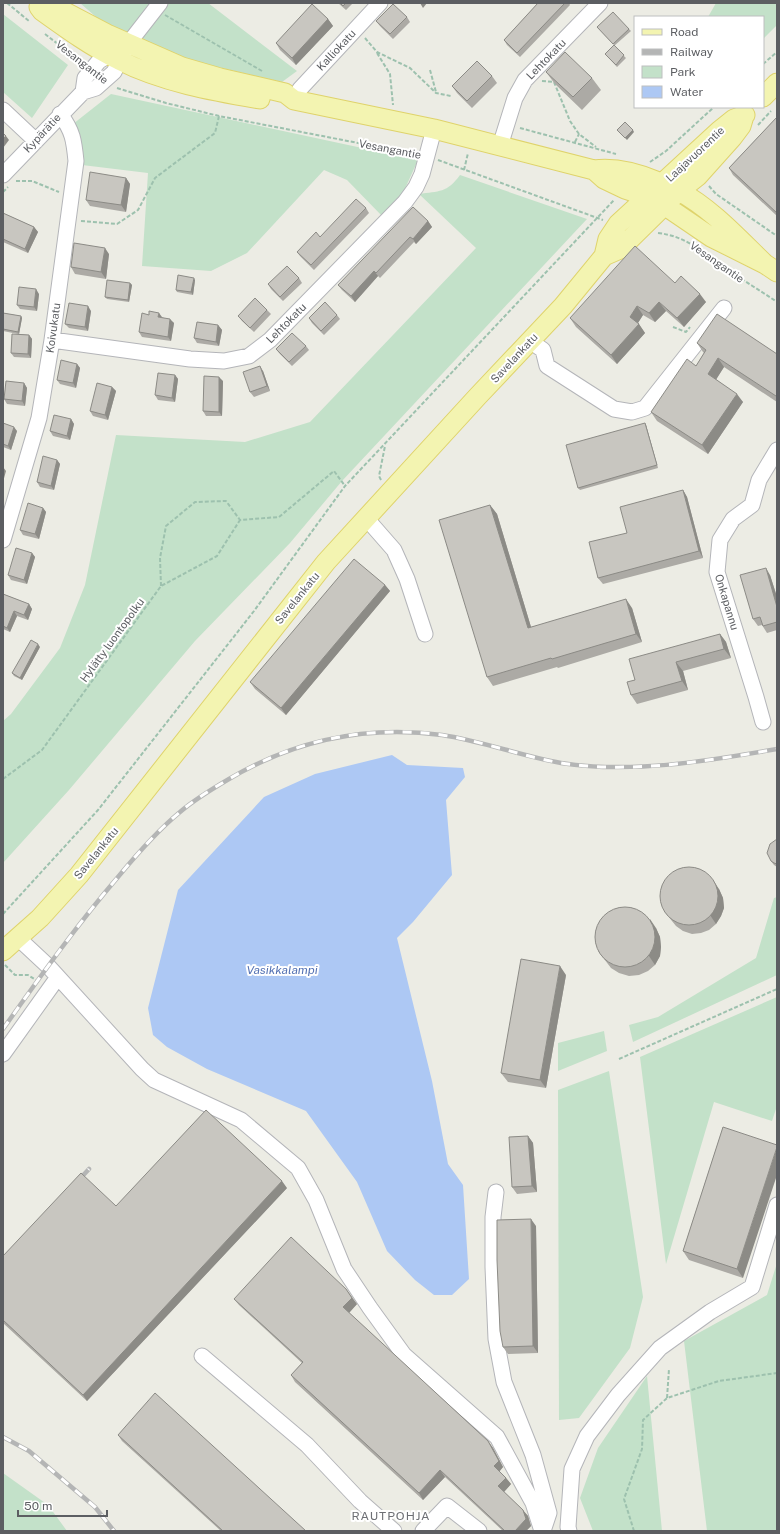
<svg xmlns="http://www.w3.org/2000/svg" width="780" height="1534" font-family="'Public Sans',sans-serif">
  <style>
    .green { fill: #c3e1c9 }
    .water { fill: #adc8f4 }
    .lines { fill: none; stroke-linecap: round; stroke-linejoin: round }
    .minor-casing { stroke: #b4b5b9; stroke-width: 17 }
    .major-casing { stroke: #dfd36b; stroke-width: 21 }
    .path { stroke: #9dc1ae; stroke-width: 2; stroke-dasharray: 4 2; stroke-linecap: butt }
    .minor { stroke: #fff; stroke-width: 15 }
    .major { stroke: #f3f4b1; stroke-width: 19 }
    .rail-casing { stroke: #b4b5b5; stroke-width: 4.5 }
    .rail { stroke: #fff; stroke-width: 3; stroke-dasharray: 9; stroke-linecap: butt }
    .wall { fill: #acaaa5 }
    .shaded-wall { fill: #8c8b86 }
    .building { fill: #c8c6c0; stroke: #8c8b86 }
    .labels { text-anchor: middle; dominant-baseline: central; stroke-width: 4; stroke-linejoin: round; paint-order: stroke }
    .street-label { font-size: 11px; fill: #5c5e62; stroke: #fff }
    .water-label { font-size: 12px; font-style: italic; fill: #5371b3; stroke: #fff }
    .neighbourhood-label { font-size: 12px; letter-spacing: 1px; fill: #6d6f74; stroke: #fff }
  </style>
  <rect width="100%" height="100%" fill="#ecece4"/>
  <path class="green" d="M80,3H208L297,71L282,82L166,55L103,23Z
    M716,3H777V25L763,39V17H708Z
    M3,14L68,65L32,118L3,92Z
    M111,94L418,160L403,193L382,216L347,180L324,170L247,253L211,271L142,266L148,173L82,165L73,124Z
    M460,175L587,219L342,481L290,543L195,641L69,790L3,863V721L11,714L60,648L85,585L116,435L245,442L310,422L476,248L419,194C439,191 447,193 460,175Z
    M777,897V975L633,1042L629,1025L658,1017L756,958L774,898Z
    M777,997V1106L772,1121L714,1102L666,1264L640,1057Z
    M604,1031L607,1051L558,1071V1043Z
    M609,1071L643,1297L630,1348L579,1418L559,1420L558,1090Z
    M777,1263V1531H707L684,1341L767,1295Z
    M647,1376L662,1531H593L580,1498L598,1448Z
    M3,1473L48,1505L67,1531H3Z"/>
  <path class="water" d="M392,755L407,765L463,768L465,777L446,800L452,875L413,922L397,938L432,1081L448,1164L463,1185L469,1279L452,1295H434L415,1280L387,1251L357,1182L306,1111L207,1069L167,1047L153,1035L148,1008L178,890L264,797L315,774Z"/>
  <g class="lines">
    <g class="minor-casing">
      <path id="minor" d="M83,92L85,78L99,61L117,50
        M294,100L300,89L380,3
        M3,110L36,141
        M500,146L515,98L525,80L600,3
        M3,175L83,92L96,88L114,72L128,44L160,3
        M52,340L190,359L224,361L249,356L270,340L405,202L416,187L422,174L434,129
        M530,341L543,350L547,366L614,409L632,412L645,408L724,308
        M366,518L394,550L407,579L425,634
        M3,540L39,418L52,340L76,161C74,141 73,131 60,114
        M763,722L756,697L717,572L720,540L733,519L752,505L759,480L777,450
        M18,938L48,966L142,1069L154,1080L241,1120L298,1168L316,1200L344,1269L370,1308L404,1355L497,1437L533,1503L542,1531
        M3,1054L58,977
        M496,1192L493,1217V1267L496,1339L504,1382L533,1455L549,1513L543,1531
        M202,1356L307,1445L360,1501L394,1531
        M423,1531L447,1506L479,1531
        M569,1531L568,1527L572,1469L587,1436L618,1395L660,1348L710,1312L752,1287L777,1205"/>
    </g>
    <g class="major-casing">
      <path id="major" d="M48,3L107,34L182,67L220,78L285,93L294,100L434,129L594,170C616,167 637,173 656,181C664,185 672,187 679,191C712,209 738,238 765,264
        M39,7L42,11C67,29 92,47 119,60C162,82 213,91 260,99
        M763,97L777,83
        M594,170L604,179L625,189L649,197L664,205L711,237L765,264L777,272
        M604,256L608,239L618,224L719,131L734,119L745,115
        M3,951L40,918L79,875L326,562L478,396L563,306L604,256L620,249L679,191L698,176L732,138L741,126L744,116"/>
    </g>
    <path class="path" d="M7,3L29,21
      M165,15L262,71
      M45,34L81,62
      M365,38L377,52L410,68L436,93L451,96
      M377,53L390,74L393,105
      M763,64L777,52
      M430,70L436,92
      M542,81L554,82L570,121L579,134L596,147
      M117,88L166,103L219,116L415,154
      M758,125L771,111
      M520,128L616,154
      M575,142L579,134
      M438,160L603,220
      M650,162L666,151L714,107
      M464,170L468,153
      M16,181H32L59,192
      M709,186L716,194L777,236
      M3,192L8,187
      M81,221L117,224L138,210L155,178L215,133L219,116
      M658,233C687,236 705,254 728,270C744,281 761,291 777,302
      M673,327L686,332L690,327
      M381,480L379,476L385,446
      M161,586L160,558L166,526L195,502L226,501L240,520L279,517L334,471L345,486
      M3,779L42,750L161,586L217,556L240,520
      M3,914L98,810L254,611L345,486L614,200
      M5,965L15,975H28L39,982
      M619,1059L777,989
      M667,1398L669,1369
      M634,1531L624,1499L642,1449L643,1420L667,1398L719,1381L777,1373"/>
    <use href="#minor" class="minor"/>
    <use href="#major" class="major"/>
    <g class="rail-casing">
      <path id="rail" d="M3,1029C40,977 76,926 118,877C137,854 157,831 180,812C195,799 212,789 229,779C295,740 365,725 442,735C482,741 521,756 561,763C631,774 708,761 777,749
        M76,1183L89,1169
        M3,1437L29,1451L95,1507L114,1531"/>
    </g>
    <use href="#rail" class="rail"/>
  </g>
  <path class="wall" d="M338,3H353L346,10Z
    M538,3H569L570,5L520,57L507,45L504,40Z
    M407,17L410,22L393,39L380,26L376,21Z
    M328,19L333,26L296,65L280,50L276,43Z
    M597,27L629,29L631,31L614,46L626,58L617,67L605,54L614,45Z
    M546,72L592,78L601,90L582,110L555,84Z
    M492,76L497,83L472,108L457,93L452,86Z
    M777,117V216L733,175L729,168Z
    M126,178L130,184L126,212L90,206L86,200Z
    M366,208L369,213L314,270L300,256L297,252Z
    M3,213L34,227L38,232L28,253L3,242Z
    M428,221L432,227L416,244L414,242L380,278L378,276L355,302L342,290L338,285Z
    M109,254L106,279L75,274L71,267Z
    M299,278L302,283L283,301L271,289L268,284Z
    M195,280L193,295L177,292L176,290Z
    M130,283L132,285L129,302L107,299L105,297Z
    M675,283L706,302L684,327L666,311L655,322L643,315L638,323L645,333L617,364L576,327L570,318Z
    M39,294L37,311L20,309L17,305Z
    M267,310L271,314L254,332L242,321L238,316Z
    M91,311L88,331L69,328L65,324Z
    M3,313L21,316L22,318L19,334L29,335L32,339L31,358L14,357L11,353L18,334L3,331Z
    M337,315L340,319L324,335L312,323L309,318Z
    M162,317L174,323L171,341L142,337L139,332Z
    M218,325L222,330L219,346L197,343L194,338Z
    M697,343L777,354V402L724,367L716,379L743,402L708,454L657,421L651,412L696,366L704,353L703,352Z
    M306,346L309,350L292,366L279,353L276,349Z
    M77,364L80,368L76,388L60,384L57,380Z
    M263,371L270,391L254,397L250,392Z
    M175,375L178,379L175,402L158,400L155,395Z
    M223,381L222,416H206L203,411Z
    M24,383L27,388L25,406L7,404L4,399Z
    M112,387L116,391L108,420L93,416L90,411Z
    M71,419L74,424L70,440L53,436L50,431Z
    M3,423L17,431L11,450L3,447Z
    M645,423L646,425L658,468L580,490L578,488Z
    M57,460L60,464L54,490L40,487L37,482Z
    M683,490L687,497L703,558L603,584L598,578L627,533Z
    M490,505L497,514L531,627L632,608L642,642L558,668L557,667L493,686L487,677Z
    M43,508L46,512L39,539L23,535L20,530Z
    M32,553L35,557L27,584L11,580L8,575Z
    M770,575L777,597V630L767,633L762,625L758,626L753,619Z
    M385,585L390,591L286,715L255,689L250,682Z
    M3,594L29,604L32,609L28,620L17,616L10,632L3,629Z
    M720,634L726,642L731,658L683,671L688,690L637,704L631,695L635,680Z
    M40,647L22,680L14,676L12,673Z
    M777,839V867L774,865L771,861Z
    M719,889L723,898L724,908L721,916L716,924L709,930L701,933L692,934L683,931L676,926L664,911Z
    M656,928L660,937L661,947L660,956L655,965L648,971L639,975L629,976L619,973L611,968L598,951Z
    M566,975L546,1088L508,1082L501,1073Z
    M723,1127L743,1278L689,1260L683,1251Z
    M528,1136L533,1143L537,1192L517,1194L512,1187Z
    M287,1188L87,1401L3,1323V1256L116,1206Z
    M536,1226L538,1353L508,1354L503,1347Z
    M234,1299L357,1304L349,1313L488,1441L493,1448L503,1467L499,1472L506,1478L511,1484L504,1492L528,1516L531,1526L526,1531H503L445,1477L423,1500L295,1382L291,1375L302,1363L239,1305Z
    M118,1435L306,1531H221L122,1441Z"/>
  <path class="shaded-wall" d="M420,3H427L423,8Z
    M328,19L333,26L296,65L292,58Z
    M633,130L634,132L627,140L625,138Z
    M6,136L9,140L3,148V139Z
    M126,178L130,184L126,212L121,205Z
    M428,221L432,227L416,244L413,239Z
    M34,227L38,232L28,253L25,249Z
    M105,248L109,254L106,279L101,272Z
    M374,271L378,276L355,302L351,296Z
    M194,278L195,280L193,295L191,292Z
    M130,283L132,285L129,302L128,300Z
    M36,289L39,294L37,311L34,307Z
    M700,294L706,302L684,327L677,318Z
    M659,302L666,311L655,322L649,313Z
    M88,306L91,311L88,331L85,327Z
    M637,306L643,315L636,326L630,317Z
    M159,313L162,317H158Z
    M21,316L22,318L19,334L18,332Z
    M170,319L174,323L171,341L168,337Z
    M639,324L645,333L617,364L611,355Z
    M218,325L222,330L219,346L216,342Z
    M29,335L32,339L31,358L28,354Z
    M718,358L724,367L714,383L708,374Z
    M77,364L80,368L76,388L73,383Z
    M260,366L263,371L270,391L267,386Z
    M175,375L178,379L175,402L172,398Z
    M219,377L223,381L222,416L219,412Z
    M24,383L27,388L25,406L22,401Z
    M112,387L116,391L108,420L105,415Z
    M737,394L743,402L708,454L702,445Z
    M71,419L74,424L70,440L67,436Z
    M645,423L646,425L658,468L657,465Z
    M14,427L17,431L11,450L8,446Z
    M57,460L60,464L54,490L51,486Z
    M3,467L6,471L3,482Z
    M683,490L687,497L703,558L699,551Z
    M490,505L497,514L534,637L528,628Z
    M43,508L46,512L39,539L35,534Z
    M32,553L35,557L27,584L24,580Z
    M766,568L770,575L777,597V607Z
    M385,585L390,591L286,715L281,708Z
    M626,599L632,608L642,642L636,634Z
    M29,604L32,609L28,620L24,615Z
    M14,611L17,616L10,632L7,628Z
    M720,634L726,642L731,658L724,649Z
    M38,644L40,647L22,680L20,678Z
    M676,662L683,671L688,690L682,681Z
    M713,880L719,889L723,898L724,908L721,916L716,924L710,915Z
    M650,919L656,928L660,937L661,947L660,956L655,965L649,956Z
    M560,966L566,975L546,1088L540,1080Z
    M528,1136L533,1143L537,1192L532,1186Z
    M777,1147V1175L743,1278L737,1269Z
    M282,1181L287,1188L87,1401L83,1395Z
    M531,1219L536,1226L538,1353L533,1346Z
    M346,1289L357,1304L348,1314L343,1307Z
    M488,1441L493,1448L503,1467L498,1473L494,1466Z
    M440,1470L445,1477L423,1500L419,1493Z
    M506,1478L511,1484L503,1493L498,1486Z
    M523,1510L528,1516L531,1526L526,1531H515Z"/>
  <path class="building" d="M340,3H346L343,6Z
    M538,3H565L517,53L504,40Z
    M312,4L328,19L292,58L276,43Z
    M393,4L407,17L390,34L376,21Z
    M613,12L629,29L613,44L597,27Z
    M614,45L624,55L616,65L605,54Z
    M565,52L592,78L573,97L546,72Z
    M477,61L492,76L467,101L452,86Z
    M777,117V213L729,168Z
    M625,122L633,130L625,138L617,130Z
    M3,133L6,136L3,139Z
    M90,172L126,178L121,205L86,200Z
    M356,199L366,208L311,265L297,252L316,232L320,237Z
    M413,207L428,221L413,239L410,237L376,273L374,271L351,296L338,285Z
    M3,213L34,227L25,249L3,239Z
    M74,243L105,248L101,272L71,267Z
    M635,246L675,283L681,276L700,294L677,318L659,302L649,313L637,306L630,317L639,324L611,355L570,318Z
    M287,266L299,278L280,297L268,284Z
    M178,275L194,278L191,292L176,290Z
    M107,280L130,283L128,300L105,297Z
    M19,287L36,289L34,307L17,305Z
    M255,298L267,310L250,328L238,316Z
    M325,302L337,315L321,331L309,318Z
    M69,303L88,306L85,327L65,324Z
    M149,311L159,313L158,317L170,319L168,337L139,332L142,313L149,315Z
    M3,313L21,316L18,332L3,329Z
    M717,314L777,354V395L776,396L718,358L708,374L737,394L702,445L651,412L687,359L696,366L706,350L697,343Z
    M197,322L218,325L216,342L194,338Z
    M292,333L306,346L289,362L276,349Z
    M12,334L29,335L28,354L11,353Z
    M61,360L77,364L73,383L57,380Z
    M260,366L267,386L250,392L243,372Z
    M158,373L175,375L172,398L155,395Z
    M204,376L219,377V412L203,411Z
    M6,381L24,383L22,401L4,399Z
    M97,383L112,387L105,415L90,411Z
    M54,415L71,419L67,436L50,431Z
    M3,423L14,427L8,446L3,444Z
    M645,423L657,465L578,488L566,445Z
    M43,456L57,460L51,486L37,482Z
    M683,490L699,551L598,578L589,542L627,533L620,507Z
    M28,503L43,508L35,534L20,530Z
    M490,505L528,628L626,599L636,634L552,659L551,658L487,677L439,520Z
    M16,548L32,553L24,580L8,575Z
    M354,559L385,585L281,708L250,682Z
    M766,568L777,607V622L763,626L760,617L753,619L740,575Z
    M3,594L29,604L24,615L14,611L7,628L3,626Z
    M720,634L724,649L676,662L682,681L631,695L627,682L635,680L629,659Z
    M31,640L38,644L20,678L12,673Z
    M777,839V864L774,863L771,861L767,853L770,844Z
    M660 896a29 29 0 1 1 58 0a29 29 0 1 1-58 0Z
    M595 937a30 30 0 1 1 60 0a30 30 0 1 1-60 0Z
    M521,959L560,966L540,1080L501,1073Z
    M206,1110L282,1181L83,1395L3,1320V1256L81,1173L116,1206Z
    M723,1127L777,1145V1147L737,1269L683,1251Z
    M528,1136L532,1186L512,1187L509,1137Z
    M531,1219L533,1346L503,1347L500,1331L497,1260V1220Z
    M291,1237L346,1289L352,1298L343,1307L488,1441L499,1461L494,1466L506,1478L498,1486L523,1510L526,1519L515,1531H505L440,1470L419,1493L291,1375L303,1362L234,1299Z
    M155,1393L306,1531H223L118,1435Z"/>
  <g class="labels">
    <g class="street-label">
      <text transform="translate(336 50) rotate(-47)">Kalliokatu</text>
      <text transform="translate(546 59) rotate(-46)">Lehtokatu</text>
      <text transform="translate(82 62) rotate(38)">Vesangantie</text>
      <text transform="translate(42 133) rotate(-47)">Kypärätie</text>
      <text transform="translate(390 149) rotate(11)">Vesangantie</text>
      <text transform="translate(695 154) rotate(-43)">Laajavuorentie</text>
      <text transform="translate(717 262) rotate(35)">Vesangantie</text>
      <text transform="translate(286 323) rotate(-45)">Lehtokatu</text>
      <text transform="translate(53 328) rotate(-82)">Koivukatu</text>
      <text transform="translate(514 358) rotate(-47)">Savelankatu</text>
      <text transform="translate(297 598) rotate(-51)">Savelankatu</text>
      <text transform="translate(727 602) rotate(73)">Onkapannu</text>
      <text transform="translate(112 640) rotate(-54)">Hylätty luontopolku</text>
      <text transform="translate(96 853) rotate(-51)">Savelankatu</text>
    </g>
    <g class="water-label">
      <text x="282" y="970">Vasikkalampi</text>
    </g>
    <g class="neighbourhood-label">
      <text x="391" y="1516">RAUTPOHJA</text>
    </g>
  </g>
  <rect width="780" height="1534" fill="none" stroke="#5c5e62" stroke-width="8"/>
  <rect x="634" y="16" width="130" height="92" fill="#ffffff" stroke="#bebfc0"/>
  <rect x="642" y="29" width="20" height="6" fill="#f3f4b1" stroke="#bebfc0"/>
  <text x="670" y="36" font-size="12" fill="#5c5e62">Road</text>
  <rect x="642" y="49" width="20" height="6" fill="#b4b5b5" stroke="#bebfc0"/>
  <text x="670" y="56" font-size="12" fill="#5c5e62">Railway</text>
  <rect x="642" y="66" width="20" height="12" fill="#c3e1c9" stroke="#bebfc0"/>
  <text x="670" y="76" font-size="12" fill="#5c5e62">Park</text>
  <rect x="642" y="86" width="20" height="12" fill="#adc8f4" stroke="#bebfc0"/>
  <text x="670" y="96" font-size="12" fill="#5c5e62">Water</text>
  <path d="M18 1510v6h89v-6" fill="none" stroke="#5c5e62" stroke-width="2"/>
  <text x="24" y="1510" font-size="12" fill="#5c5e62" stroke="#ffffff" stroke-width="3" paint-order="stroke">50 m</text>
</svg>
